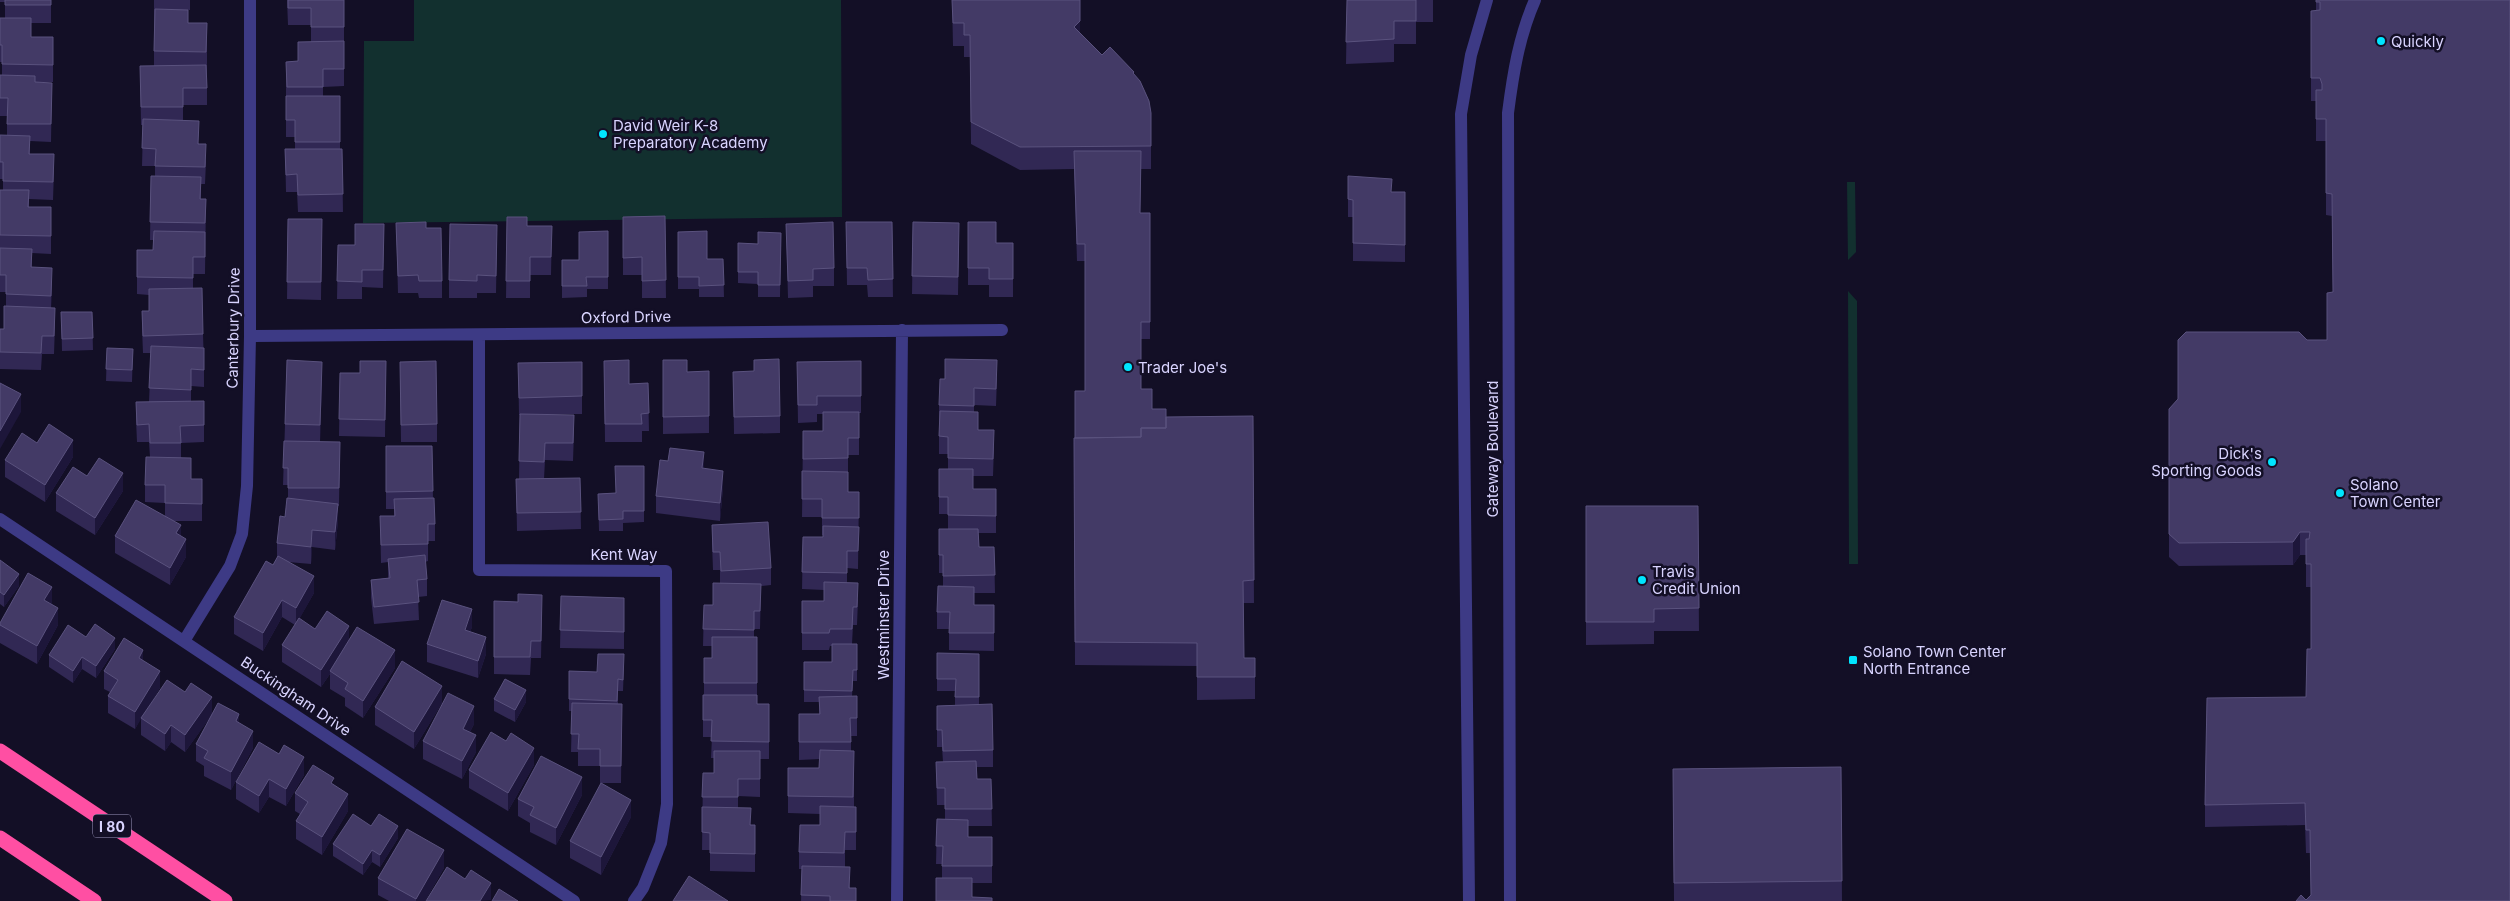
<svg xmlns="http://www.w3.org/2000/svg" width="2510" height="901" font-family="Inter,sans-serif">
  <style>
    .green { fill: #12302f }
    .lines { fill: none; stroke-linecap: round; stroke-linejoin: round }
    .minor { stroke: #3d3a85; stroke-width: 12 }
    .highway { stroke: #ff4fa3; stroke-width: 15 }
    .wall { fill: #312854 }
    .shaded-wall { fill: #1d163a }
    .building { fill: #433a66; stroke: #5a527e }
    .poi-dot { fill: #00e5ff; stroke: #130f26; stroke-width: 2 }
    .labels { text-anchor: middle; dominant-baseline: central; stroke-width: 5; stroke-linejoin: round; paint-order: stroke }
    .shield { fill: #130f26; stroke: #9e99be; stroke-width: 1 }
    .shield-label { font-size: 14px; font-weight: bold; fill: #d9d4ff }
    .poi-label { font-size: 15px; fill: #d9d4ff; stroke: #130f26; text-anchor: start }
    .street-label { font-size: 15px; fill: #d9d4ff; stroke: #130f26 }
  </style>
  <rect width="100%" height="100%" fill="#130f26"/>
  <path class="green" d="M414,0H841L842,217L363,223L364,41H414Z
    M1847,182H1855L1856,252L1848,260Z
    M1848,291L1857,301L1858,564H1849Z"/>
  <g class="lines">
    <path class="minor" d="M479,335V570L666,571L667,804L661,843L643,888L634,901
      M250,336L1002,330
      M0,519L574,901
      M184,641L230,566L242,534L247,486L250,336V0
      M897,901L902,330
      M1469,901L1461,114L1471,55L1487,0
      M1510,901L1508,113C1513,74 1519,36 1535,0"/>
    <path class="highway" d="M0,751L225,901
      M0,838L94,901"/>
  </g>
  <path class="wall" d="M0,0H51V23H31V37H53V82H35L52,83L51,142L30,141V154L54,171L53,200L29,199V207H51V254L32,253V267L52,285L51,308L55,325L54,354H42L41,370L0,369V329H4L6,306V292H0V190H3V179H0V135H7V116H0V75H2V62H0V18H5V2H0Z
    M154,0H190V10H186L188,23H207V105H183V120L199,144L206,162L205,184H201V199H206L205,274H193V288L203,334L204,366V387L191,386V402L204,401V442L181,443V457L191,479H202V521H173L181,536L186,557L170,585L115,553V536L165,516V503L145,502V485L150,457L149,442H137L136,420V402H149L151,353H143L142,329V311H149V295L137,294V250H153L154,240H150L151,176H155V166H142L143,125H141L140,66H154Z
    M287,0H344V86L323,87V96H340V149H342L343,212H298L297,192H286L285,149H295V137H286V62L298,61L311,42V25H288Z
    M952,0L1080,33L1102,55L1134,75L1151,113V169H1141L1140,213H1150V339H1141V389L1152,409L1166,417L1253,416L1254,603H1243L1244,658H1255V699L1197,700V666L1075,665L1074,438H1075L1085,391V261H1077L1074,169L1020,170L971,144L970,57H964V46H953Z
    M1347,0H1433V22H1416V44H1394V62L1346,64Z
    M2316,0H2510V901L2306,900L2311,895L2310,853H2306L2305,825L2205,827V805L2306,697L2311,649V587H2306V555H2300L2293,565L2179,566L2169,557V409L2307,340H2327L2333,292L2332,216L2326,215V141H2316V101H2311V11H2316Z
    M1348,176L1392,192H1405V262L1353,261V217H1348Z
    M665,216L666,298H642V275H623V217Z
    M507,217L527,226H552L551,275H530V298H506Z
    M288,219H322L321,300L287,299Z
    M846,222H892L893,297H868L867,285H847Z
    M913,222L959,241L958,295L912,294Z
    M968,222L996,243H1013V297H989V285H968Z
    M396,223L426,228L442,281V298H419L418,293H398Z
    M384,224L383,288L362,287V299H337L338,245H355Z
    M786,224L834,268V286H813V297L788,298Z
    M608,231V289H587V297L562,298V260H579Z
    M678,232L707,259H723L724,297H699V289H678Z
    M781,233L780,297H758V284L738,283V243L758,244Z
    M497,242L496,293H477V298H449V280Z
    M61,312H92L93,350L62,351Z
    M107,348L133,349L132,382L106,381Z
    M663,360L687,372L709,371V433L663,434Z
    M386,361L385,437L339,436L340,373H360Z
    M604,361L629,384L648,383L649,431H642V442H605Z
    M861,361V413H859V455H848V492H859L858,569L847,568V583L858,600L857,625H853L852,644H857V681H853L852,696H857V736H851V751L854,768V807H856V850H845V867L850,888L856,901H801L802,869H799V852L820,825V814L788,813V796L819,768L820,759L799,760V714H819V702H804V662H832V646H830L829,650H802V601H824V590L802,589L803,537H823V535H822V517H802L803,431H823V414H817V422L798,423L797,362Z
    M582,362V414H545L574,432L573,461L545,460L544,479L580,478L581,529L517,531L516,479H534H519L520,415H519L518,363Z
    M733,372L780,416V433L734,434Z
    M997,378L996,406L974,405V412L978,430L994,447L993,476H973V489L996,506V533H978L979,547H994L995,593H974V605H994V651L949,650V629H937V612L943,586V573H939V529H948V514H939V469H948V454H939V405Z
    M322,379L320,442H340L339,506H338V521L335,550L312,547L311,564L288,562L314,593L299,619L315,629L349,640L395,668L363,718L345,706V698L330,689V674L321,687L282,662V645L295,625L282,617L263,651L234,634V617L273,565L277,558V543L285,517L288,498V485H283L285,424Z
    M400,379L437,424V442H401Z
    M37,443L73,457L45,502L5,477V460Z
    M386,446H432L433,498L435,524V541H428V561L425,562L427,579V596L418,597L419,620L374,624L371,598V580L388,578V562L381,563L380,516H394V509H386Z
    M644,466V522L623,523V531H599L598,494L615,493Z
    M87,476L123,491L95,535L56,511V493Z
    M723,488L720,521L656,513V496Z
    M1586,506H1698L1699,631H1654V644L1586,645Z
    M712,525L771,568V585L761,586L760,629H754V637H757V704H769V759H760V797L738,796V808L751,825H755V872L710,871V850H702L703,773H714V758H711L712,737H703V695H704V658H712V646H703L704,605H713L720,583V570H713L712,543Z
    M0,560L19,586L4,607L0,604Z
    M561,596L624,598V649L560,648Z
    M494,601L542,612L541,658H531L530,675L494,674Z
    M52,604L58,625L37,664L0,643V625Z
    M472,627L470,632L486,654L478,678L427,662V644Z
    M86,637L115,649L96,678L82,669L73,683L49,667V655Z
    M937,653L979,654V704L993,750V767H977V779H991L992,826H968V837H992V883H972L936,901L942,878V864H936L937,819H945V805H937L936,762H943L942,747H937V706L955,705V691H937Z
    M143,661L160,688L145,712L212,714L239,723L253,748L231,790L204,776V766L196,761V744L211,716L185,752L171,742L165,751L141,735V718L135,729L108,713V696L110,692L104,689V671Z
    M624,666L623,691H618V704H622L621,783H600V766H578V752H571L572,711H569V671L597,672Z
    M494,699L526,702L515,722L494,711Z
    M442,703L414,749L375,725V707Z
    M474,724L470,732L476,752L462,779L423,759V741Z
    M534,765L508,811L469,788V770Z
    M1841,767L1842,901H1674L1673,769Z
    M304,775L286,806L269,797L259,813L236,799V782Z
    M334,785L348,811L322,855L296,839V821L300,814L295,811V793Z
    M582,795L556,845L530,832V823L518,816V799Z
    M631,817L601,875L570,858V841Z
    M371,826L398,838L380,867L372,862L363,875L333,856V844Z
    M444,868L425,901H389L378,895V878Z"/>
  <path class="shaded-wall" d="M1080,21V44L1074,27Z
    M52,268V285L51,313V296Z
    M322,362V379L320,443V425Z
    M21,394V412L0,449V431Z
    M73,440V457L45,502V485Z
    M704,452V469L702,468Z
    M723,471V488L720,521V503Z
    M123,473V491L95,535V518Z
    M338,504V521L335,550V532Z
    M181,525V543L176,533Z
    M312,530V547L311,564V547Z
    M2300,532V555L2293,565V542Z
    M186,539V557L170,585V568Z
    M19,574V586L4,607V595Z
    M314,576V593L296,625V608Z
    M52,587V604L44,600Z
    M282,600V617L263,651V633Z
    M58,608V625L37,664V646Z
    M472,609V627L465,647V630Z
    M349,626V644L330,671V674L321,687V670Z
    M486,637V654L478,678V661Z
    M115,638V649L96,678V666Z
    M143,650V667L139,658Z
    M395,650V668L363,718V701Z
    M82,657V669L73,683V671Z
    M160,671V688L135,729V712Z
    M442,686V703L414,749V732Z
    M526,690V702L515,722V710Z
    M212,697V715L185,752V735Z
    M474,706V724L463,746V729Z
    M239,714V732L236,721Z
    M171,725V742L165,751V734Z
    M253,731V748L231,790V772Z
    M476,735V752L462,779V761Z
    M534,748V765L508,811V793Z
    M304,757V775L286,806V789Z
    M582,777V795L556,845V828Z
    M269,779V797L259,813V796Z
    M348,794V811L322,855V837Z
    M631,800V817L601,875V857Z
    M398,826V838L380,867V855Z
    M372,850V862L363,875V864Z
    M444,850V868L425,901H416V899Z
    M491,883V900L480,901Z"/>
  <path class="building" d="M5,0H51V5H5Z
    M288,0H344V27H311V8H288Z
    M952,0H1080V21L1074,27L1102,55L1110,47L1134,72L1133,73L1140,81L1149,101L1151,113V146L1020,147L971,122L970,35H964V23H953Z
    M1347,0H1416V21H1394V39L1346,42Z
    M2316,0H2510V901H2296L2301,895L2306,900L2311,895L2310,830H2306L2305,803L2205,805L2207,698L2306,697L2307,649H2311V564H2306V539H2309L2310,532H2300L2293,542L2179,543L2169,534V409L2178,399V340L2186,332H2299L2307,340H2327V293L2333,292L2332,194L2326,193V119H2316V90H2322V84L2320,78H2311V11L2320,10V2H2316Z
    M155,9L188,10V23H207L206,52L154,51Z
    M0,18H31V37H53V65L2,64V45H0Z
    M344,41V69H323V87H287L286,62L298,61V42Z
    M206,65L207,88H183V107H141L140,66Z
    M0,75L35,76V82L52,83L51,124H7L8,98H0Z
    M286,96H340V142H295V120H286Z
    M143,119L199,121L198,144H206L205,167L155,166L156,149L142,148Z
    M0,135L30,136L29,154H54L53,182L3,181V162H0Z
    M285,149H342L343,194L298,195L297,174L286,175Z
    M1074,151H1141L1140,213H1150V322H1141V389H1152V409H1166V428H1141V437L1075,438V391H1085V244H1077Z
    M151,176L201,177L200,199H206L205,223L150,222Z
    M1348,176L1392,179L1391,192H1405V245L1353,243V200L1348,199Z
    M0,190H29L28,207H51V236L0,235Z
    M665,216L666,280L642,281V257L623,258V217Z
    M507,217H527V226H552L551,257H530V281H506Z
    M288,219H322L321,282H287Z
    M426,222V228H441L442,281H419L418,275L398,276L396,223Z
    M833,222L834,268L813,269V280L788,281L786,224Z
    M846,222H892L893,279L868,280L867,268H847Z
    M913,222L959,223L958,277L912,276Z
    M968,222H996V243H1013V279H989V268H968Z
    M355,224H384L383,270H362V282L337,281L338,245H355Z
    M450,224L497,225L496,276L477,275V281L449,280Z
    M154,231L205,232V257H193V278L137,277V250H153Z
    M608,231V277H586L587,286H562V260H579V232Z
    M707,231V259H723L724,285L699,286V277H678V232Z
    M758,232L781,233L780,285H758V272H738V243L758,244Z
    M0,248L32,249L31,267L52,268L51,296L6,294V275H0Z
    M202,288L203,334L143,336L142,311H149V289Z
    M4,306L55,308L54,336H42L41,353L0,352V329H4Z
    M61,312H92L93,338L62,339Z
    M151,346L204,348V370L191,369V390L149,388Z
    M107,348L133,349L132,370L106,369Z
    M779,359L780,416L734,417L733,372L754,371V360Z
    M945,359L997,360L996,389L974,388V406L939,405L940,379H945Z
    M287,360L322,362L320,425L285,424Z
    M629,360V384L648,383L649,413L641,414L642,424H605L604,361Z
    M663,360H687V372L709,371V416L663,417Z
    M360,361H386L385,420L339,419L340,373H360Z
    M436,361L437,424L401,425L400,362Z
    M861,361V396H817V405H798L797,362Z
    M582,362V396L519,398L518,363Z
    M0,383L21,394L0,431Z
    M204,401V425L180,426L181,443H150L149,424L137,425L136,402Z
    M940,411L978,412V430H994L993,459L948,458V437L939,436Z
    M823,412H859V438H848V458L803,459V431H823Z
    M520,414L574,415L573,443H545L544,462L519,461Z
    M1253,416L1254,580L1243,581L1244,658H1255V677H1197V643L1075,642L1074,438L1141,437V428H1166V417Z
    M49,424L73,440L45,485L5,460L22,433L37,443Z
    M284,441L340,442L339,488H288V468H283Z
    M386,446H432L433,491L386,492Z
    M670,448L704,452L702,468L723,471L720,503L656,496L660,460L668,461Z
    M146,457L191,458V479H202V504L165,503V485H145Z
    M99,458L123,473L95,518L56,493L73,467L87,476Z
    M615,466H644V511H623V519L599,520L598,494L616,493Z
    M939,469H973V489H996V516L948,515V497H939Z
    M802,471L848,472V492H859V518H822V499H802Z
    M580,478L581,512L517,513L516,479Z
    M287,498L338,504L335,532L312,530L311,547L277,543L280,516L285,517Z
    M434,498L435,524H428V544L381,545L380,516H395L394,499Z
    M136,500L181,525L176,533L186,539L170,568L115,536Z
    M1586,506H1698L1699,608L1654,609V622H1586Z
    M768,522L771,568L721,571L720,552H713L712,525Z
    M823,526L859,527L858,551H847V573L802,572L803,537H823Z
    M939,529H978L979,547H994L995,575L943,576V555H939Z
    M425,555L427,579L417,580L419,602L374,607L371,580L390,578L388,559Z
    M278,556L314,576L296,608L282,600L263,633L234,617L266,561L273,565Z
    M0,560L19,574L4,595L0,592Z
    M28,573L52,587L44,600L58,608L37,646L0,625V623Z
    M824,582L858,583L857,607H853L852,629H830L829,633H802V601H824Z
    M713,583L761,584L760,611H754V630L703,629L704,605H713Z
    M938,586L974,587V605H994V633H949L950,612H937Z
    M518,594L542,595L541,641H531L530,657H494V601L518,602Z
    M561,596L624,598V632L560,630Z
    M442,600L472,609L465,630L486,637L478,661L427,644Z
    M327,611L349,626L321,670L282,645L299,618L315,629Z
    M95,624L115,638L96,666L82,657L73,671L49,655L68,625L86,637Z
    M357,627L395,650L363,701L345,689L348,683L330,671Z
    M712,637H757V683H704V658H712Z
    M124,638L143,650L139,658L160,671L135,712L108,696L118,680L104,671Z
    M832,644H857V670H853L852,691L804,690V662H832Z
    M937,653L979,654V697H955L956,679H937Z
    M598,654H624L623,680L618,679L617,701L569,699V671L597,672Z
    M402,661L442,686L414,732L375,707Z
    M505,679L526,690L515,710L494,699Z
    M167,680L185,692L191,683L212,697L185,735L171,725L165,734L141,718Z
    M448,693L474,706L463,729L476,735L462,761L423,741Z
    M703,695H757V704H769V742L711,741L712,720H703Z
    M857,696V718H850L851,742H799V714H820L819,697Z
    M218,703L239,714L236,721L253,731L231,772L204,758L208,751L196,744Z
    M572,703L622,704L621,766H600V749H578L579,734H571Z
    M992,704L993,750L943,751L942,730H937V706Z
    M491,732L506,741L511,733L534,748L508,793L469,770Z
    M259,742L279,754L284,745L304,757L286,789L269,779L259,796L236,782Z
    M820,750L854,751L853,797L788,796V768H819Z
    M714,751H760V779H738V797H702L703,773H714Z
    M541,756L582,777L556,828L530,815L534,807L518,799Z
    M976,761L977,779H991L992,809H945V788H937L936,762Z
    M313,765L334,778L331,783L348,794L322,837L296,821L308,802L295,793Z
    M1841,767L1842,881L1674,883L1673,769Z
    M601,783L631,800L601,857L570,841Z
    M820,806L856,807V832H845L844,853L799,852L800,825H820Z
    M702,807L751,808L750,825H755V854L710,853V833L702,832Z
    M353,814L371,826L379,814L398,826L380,855L372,850L363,864L333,844Z
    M937,819L968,820V837H992V866H942L943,846H936Z
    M407,829L444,850L416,899L378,878Z
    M802,866L850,867L849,888H856V901H830V896L801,895Z
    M447,867L465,879L471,870L491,883L480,901H426Z
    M689,876L728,901H673Z
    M936,878H972V897L992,898V901H936Z
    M499,889L518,901H492Z"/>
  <g class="poi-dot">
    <circle cx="2381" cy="41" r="5"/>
    <circle cx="603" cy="134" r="5"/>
    <circle cx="1128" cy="367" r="5"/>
    <circle cx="2272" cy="462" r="5"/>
    <circle cx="2340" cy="493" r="5"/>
    <circle cx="1642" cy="580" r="5"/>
    <rect x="1848" y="655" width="10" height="10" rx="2.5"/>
  </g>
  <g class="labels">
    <rect class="shield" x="93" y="814.5" width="38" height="23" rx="4"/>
    <g class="shield-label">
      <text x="112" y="826">I 80</text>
    </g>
    <g class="poi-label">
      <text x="2391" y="41">Quickly</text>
      <text x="613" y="125">David Weir K-8<tspan x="613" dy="17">Preparatory Academy</tspan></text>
      <text x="1138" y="367">Trader Joe's</text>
      <text x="2262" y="453" text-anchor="end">Dick's<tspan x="2262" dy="17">Sporting Goods</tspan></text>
      <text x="2350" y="484">Solano<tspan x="2350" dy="17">Town Center</tspan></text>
      <text x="1652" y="571">Travis<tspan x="1652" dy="17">Credit Union</tspan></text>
      <text x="1863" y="651">Solano Town Center<tspan x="1863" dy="17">North Entrance</tspan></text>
    </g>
    <g class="street-label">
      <text transform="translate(626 317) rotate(-1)">Oxford Drive</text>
      <text transform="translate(233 328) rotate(-89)">Canterbury Drive</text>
      <text transform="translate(1492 449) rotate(-90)">Gateway Boulevard</text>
      <text x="624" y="554">Kent Way</text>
      <text transform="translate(883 615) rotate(-90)">Westminster Drive</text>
      <text transform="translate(296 696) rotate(34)">Buckingham Drive</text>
    </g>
  </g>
</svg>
